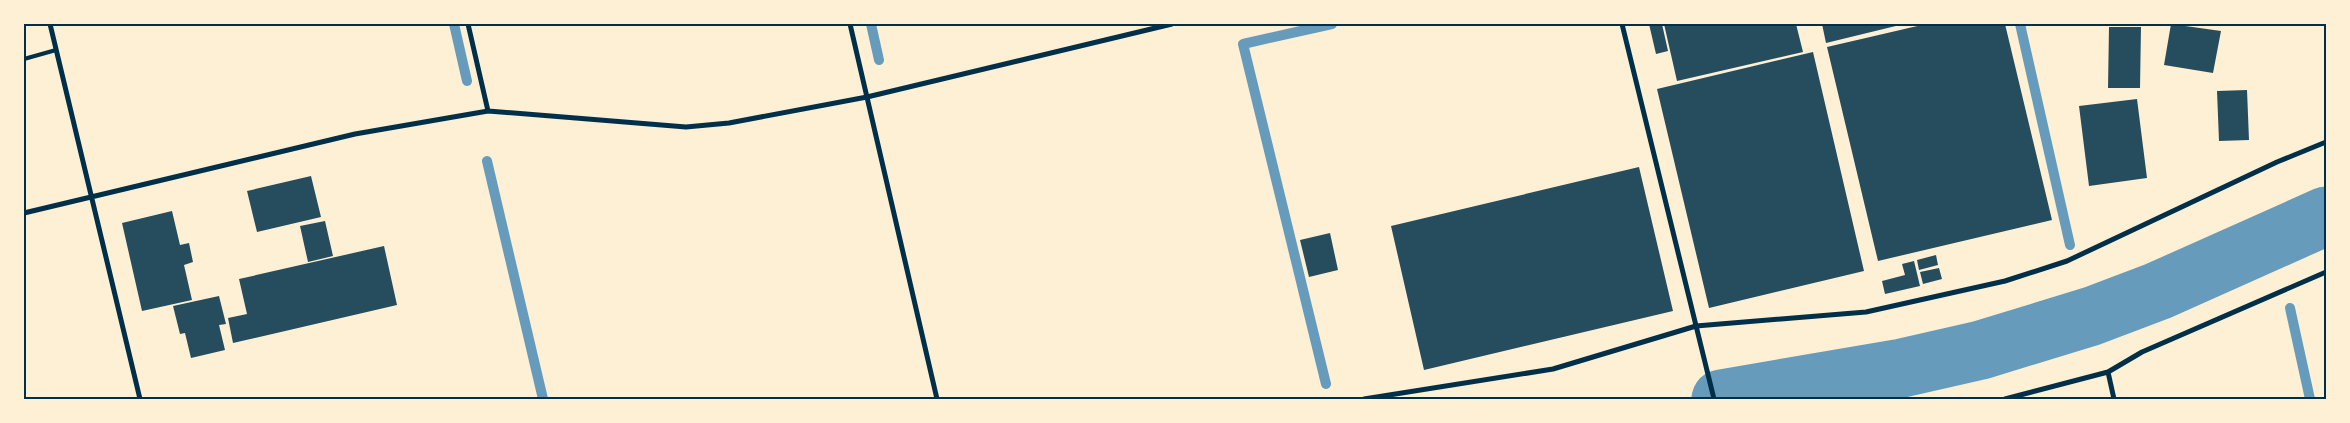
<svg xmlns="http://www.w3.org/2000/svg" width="2350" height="423" font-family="'IBM Plex Sans',sans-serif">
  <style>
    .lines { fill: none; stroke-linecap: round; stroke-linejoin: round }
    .stream { stroke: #669bbc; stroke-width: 10 }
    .river { stroke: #669bbc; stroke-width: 59 }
    .building { fill: #264d5e }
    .service { stroke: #003049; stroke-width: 4 }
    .minor { stroke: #003049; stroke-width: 5 }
    .neatline { fill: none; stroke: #003049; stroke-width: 2 }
  </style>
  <rect width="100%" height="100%" fill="#fdf0d5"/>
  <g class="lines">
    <path class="stream" d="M454,24L467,81
      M871,24L879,60
      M2020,24L2070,245
      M487,161L543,399
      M2290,308L2310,399
      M1326,384L1243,44L1332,24"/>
    <path class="river" d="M1721,399L1902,368L1981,350L2092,316L2158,291L2326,216"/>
  </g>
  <path class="building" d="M1649,24H1662L1668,51L1656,54Z
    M1664,24H1796L1803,52L1677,81Z
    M1822,24H1904L1826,43Z
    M1926,24H2005L2052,220L1878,261L1827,47Z
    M2171,24L2221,31L2213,73L2164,65Z
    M2109,27H2141L2140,88H2108Z
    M1813,52L1864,271L1709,308L1657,89Z
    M2247,90L2249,140L2219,141L2217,91Z
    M2137,99L2147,178L2089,186L2079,106Z
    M1639,167L1673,311L1424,370L1391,226Z
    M311,176L321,217L257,232L247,191Z
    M172,211L180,245L189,243L193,262L184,265L192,300L142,311L122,223Z
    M325,221L333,256L308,262L300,226Z
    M1330,233L1338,270L1309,277L1300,240Z
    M384,246L397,305L233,343L228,318L247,314L239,279Z
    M1936,255L1938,265L1919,270L1917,260Z
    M1914,261L1920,286L1885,294L1882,281L1905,275L1902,264Z
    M1939,268L1942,279L1923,284L1920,272Z
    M219,296L226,324L219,325L225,350L191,358L185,333L180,334L173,306Z"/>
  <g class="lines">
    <path class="service" d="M24,59L56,50"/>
    <path class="minor" d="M50,24L140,399
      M468,24L488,111
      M850,24L937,399
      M1622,24L1714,399
      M24,213L355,134L488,111L686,127L729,123L867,97L1172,24
      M2108,372L2142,352L2326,272
      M1364,399L1553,369L1696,326L1866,312L2005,281L2067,261L2277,162L2326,142
      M2005,399L2108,372L2114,399"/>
  </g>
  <rect width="2350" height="423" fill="none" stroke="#fdf0d5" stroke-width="50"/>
  <rect x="25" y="25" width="2300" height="373" class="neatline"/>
</svg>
